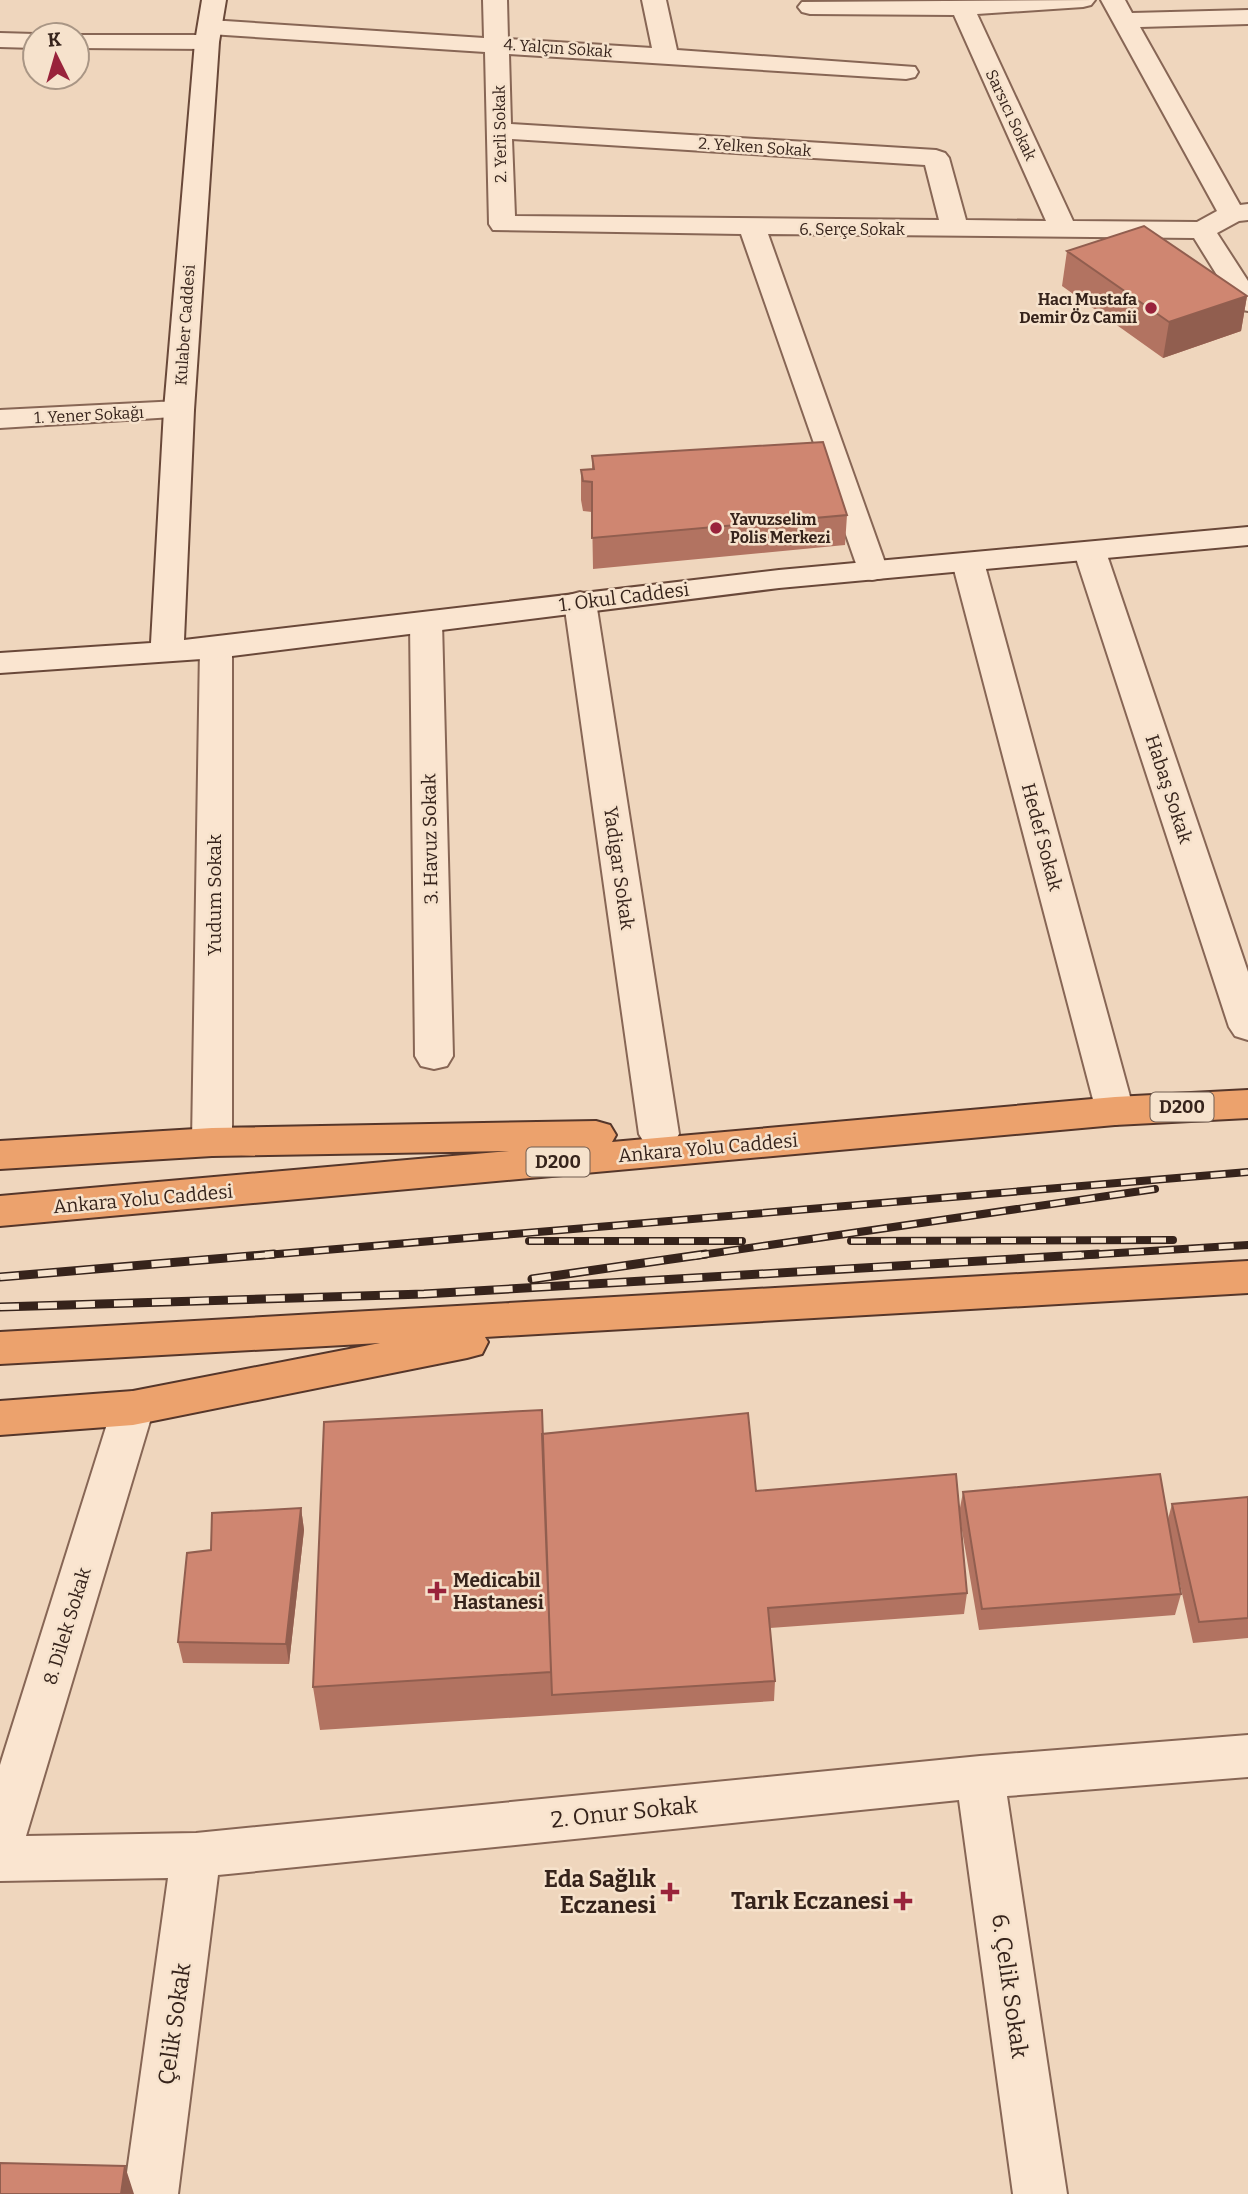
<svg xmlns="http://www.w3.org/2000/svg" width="1248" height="2194" font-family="Bitter,serif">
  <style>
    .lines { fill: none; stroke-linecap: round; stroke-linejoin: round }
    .minor-casing { stroke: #876655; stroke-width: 4 }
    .secondary-casing { stroke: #694839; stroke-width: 4 }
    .trunk-casing { stroke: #55362a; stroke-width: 4 }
    .minor { fill: #fae5d0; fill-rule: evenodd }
    .secondary { fill: #fae5d0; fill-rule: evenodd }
    .trunk { fill: #eca26d; fill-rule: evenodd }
    .rail-far1-casing { stroke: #36231b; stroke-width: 8 }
    .rail-casing { stroke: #36231b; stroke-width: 9 }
    .rail-far1 { stroke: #f6e2cc; stroke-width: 5; stroke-dasharray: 15; stroke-linecap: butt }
    .rail { stroke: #f6e2cc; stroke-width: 6; stroke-dasharray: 19; stroke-linecap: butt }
    .wall { fill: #b27361 }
    .shaded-wall { fill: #915e4f }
    .building { fill: #cf8671; stroke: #915e4f; stroke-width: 2 }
    .poi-dot { fill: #99233b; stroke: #f6e2cc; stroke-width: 2.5 }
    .labels { text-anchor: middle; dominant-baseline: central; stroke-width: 5; stroke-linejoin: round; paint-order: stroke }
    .far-street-label { font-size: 16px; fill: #36231b; stroke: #f6e2cc }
    .far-poi-label { font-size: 16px; font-weight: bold; fill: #36231b; stroke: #f6e2cc; text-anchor: end }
    .shield { fill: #f6e2cc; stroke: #705c50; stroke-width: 2 }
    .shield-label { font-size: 18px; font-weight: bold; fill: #36231b }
    .street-label { font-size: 19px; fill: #36231b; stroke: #f6e2cc }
    .poi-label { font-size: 19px; font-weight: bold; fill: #36231b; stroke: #f6e2cc; text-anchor: start }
    .near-street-label { font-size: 23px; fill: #36231b; stroke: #f6e2cc }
    .near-poi-label { font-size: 23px; font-weight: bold; fill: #36231b; stroke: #f6e2cc; text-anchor: end }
  </style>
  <rect width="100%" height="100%" fill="#efd6bd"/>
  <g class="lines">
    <g class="minor-casing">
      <path id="minor" d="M483,0H507L508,39L652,48L642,0H666L677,50L915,67L918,72L915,77L906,79L509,54L511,124L936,150L945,153L949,158L966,220L1046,221L954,15L810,14L802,12L798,7L802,2L1095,0L1091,5L1083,7L977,14L1073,221L1197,222L1217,211L1101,0H1125L1132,13L1248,10V24L1140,27L1240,205L1248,204V220L1239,221L1217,233L1248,281V311L1238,309L1194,238L768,234L888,571L883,578L872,580L861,578L741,234L493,230L489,224L485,52L210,34L202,32L198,27L202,22L210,20L484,38ZM512,139L925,165L939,220L515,216Z
        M0,33L35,34L40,35H35V48L0,47Z
        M72,35H207L215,37L219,42L215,47L207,49L77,48V35Z
        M179,401L189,404L194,410L189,416L0,428V410Z
        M1090,543L1101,545L1106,552L1248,972V1040L1235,1036L1229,1027L1074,552L1079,545Z
        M968,553L979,555L984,562L1134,1111L1129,1121L1115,1125L1101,1121L1096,1111L952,562L957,555Z
        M580,592L591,595L596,602L679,1134L673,1144L659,1148L645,1144L639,1134L564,602L569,595Z
        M426,612L437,615L442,622L453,1056L447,1066L434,1069L421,1066L415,1056L410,622L415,615Z
        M216,638L227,641L232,648V1142L226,1152L212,1156L198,1152L192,1142L200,648L205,641Z
        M133,1391L148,1396L154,1408L26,1836L196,1833L980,1756L1248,1735V1777L1007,1796L1067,2194H1013L959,1800L218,1875L178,2194H124L168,1878L0,1881V1765L112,1408L118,1396Z"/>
    </g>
    <g class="secondary-casing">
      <path id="secondary" d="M202,0H226L219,42L194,410L184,640L779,570L1248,527V545L779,588L216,658L0,673V653L151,643L164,410L195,42Z"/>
    </g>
    <g class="trunk-casing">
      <path id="trunk" d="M1248,1090V1118L1115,1125L0,1226V1196L509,1151L212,1156L0,1169V1141L212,1128L596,1121L610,1125L616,1135L612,1142L1115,1097Z
        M1248,1261V1293L485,1337L488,1342L482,1354L467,1358L133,1425L0,1435V1401L133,1391L380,1343L0,1364V1332Z"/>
    </g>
    <use href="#minor" class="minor"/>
    <use href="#secondary" class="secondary"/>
    <use href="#trunk" class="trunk"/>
    <g class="rail-far1-casing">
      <path id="rail-far1" d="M529,1241H742
        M851,1241L1173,1240
        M254,1256L1248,1172
        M694,1256L1155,1189
        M1069,1256L1248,1245"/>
    </g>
    <g class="rail-casing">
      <path id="rail" d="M0,1277L274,1254
        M532,1279L706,1254
        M0,1307L424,1294L1098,1254"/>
    </g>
    <use href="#rail-far1" class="rail-far1"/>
    <use href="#rail" class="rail"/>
  </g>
  <path class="wall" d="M1067,251L1247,296L1241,331L1163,358L1062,286Z
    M592,456L847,515L845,545L593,569L592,512L583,511L581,500V470L592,469Z
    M542,1434L756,1491L967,1593L964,1614L770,1628L775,1681L774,1701L320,1730L313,1687Z
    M963,1492L1168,1519L1172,1504L1248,1497V1638L1193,1643L1176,1566L1181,1594L1175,1615L979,1630L959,1513Z
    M301,1508L304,1530L289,1664L183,1663L178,1642L211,1550Z"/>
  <path class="shaded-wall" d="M1247,296L1241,331L1163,358L1169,322Z
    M301,1508L304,1530L289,1664L286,1644Z
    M125,2166L134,2194H121Z"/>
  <path class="building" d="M1144,226L1247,296L1169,322L1067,251Z
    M823,442L847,515L592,538V482L583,481L581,470L594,469L592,456Z
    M542,1410L551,1672L313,1687L324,1422Z
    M748,1413L756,1491L956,1474L967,1593L768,1608L775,1681L552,1695L542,1434Z
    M1160,1474L1181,1594L982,1609L963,1492Z
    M1248,1497V1618L1199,1622L1172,1504Z
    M301,1508L286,1644L178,1642L187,1553L211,1550L212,1513Z
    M0,2163L125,2166L121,2194H0Z"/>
  <g class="poi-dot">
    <circle cx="1151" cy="308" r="7"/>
    <circle cx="716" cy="528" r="7"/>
    <path d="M433.5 1580.5h7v7h7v7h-7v7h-7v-7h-7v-7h7z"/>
    <path d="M666.5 1881.5h7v7h7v7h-7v7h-7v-7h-7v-7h7z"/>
    <path d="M899.5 1890.5h7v7h7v7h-7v7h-7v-7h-7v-7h7z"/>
  </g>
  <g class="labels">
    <g class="far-street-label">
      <text transform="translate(558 48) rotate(4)">4. Yalçın Sokak</text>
      <text transform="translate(1011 115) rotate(65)">Sarsıcı Sokak</text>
      <text transform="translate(500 134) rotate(-91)">2. Yerli Sokak</text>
      <text transform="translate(755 147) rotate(4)">2. Yelken Sokak</text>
      <text x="852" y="229">6. Serçe Sokak</text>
      <text transform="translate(185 325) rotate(-86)">Kulaber Caddesi</text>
      <text transform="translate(89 415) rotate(-3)">1. Yener Sokağı</text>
    </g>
    <g class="far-poi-label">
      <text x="1137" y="299">Hacı Mustafa<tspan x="1137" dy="18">Demir Öz Camii</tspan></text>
      <text x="730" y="519" text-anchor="start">Yavuzselim<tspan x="730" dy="18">Polis Merkezi</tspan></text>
    </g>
    <g class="shield">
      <rect x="1150.5" y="1092.5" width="63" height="29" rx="5"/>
      <rect x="526.5" y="1147.5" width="63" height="29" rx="5"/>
    </g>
    <g class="shield-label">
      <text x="1182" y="1107">D200</text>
      <text x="558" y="1162">D200</text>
    </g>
    <g class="street-label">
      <text transform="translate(624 597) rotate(-7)">1. Okul Caddesi</text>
      <text transform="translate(1169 789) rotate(72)">Habaş Sokak</text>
      <text transform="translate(1042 837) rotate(75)">Hedef Sokak</text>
      <text transform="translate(430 839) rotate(-91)">3. Havuz Sokak</text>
      <text transform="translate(619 868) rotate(82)">Yadigar Sokak</text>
      <text transform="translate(214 895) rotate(-90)">Yudum Sokak</text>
      <text transform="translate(708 1148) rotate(-5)">Ankara Yolu Caddesi</text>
      <text transform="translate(143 1199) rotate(-5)">Ankara Yolu Caddesi</text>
      <text transform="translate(67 1626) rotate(-73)">8. Dilek Sokak</text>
    </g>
    <g class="poi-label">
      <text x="453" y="1580">Medicabil<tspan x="453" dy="22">Hastanesi</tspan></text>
    </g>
    <g class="near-street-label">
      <text transform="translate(624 1812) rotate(-6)">2. Onur Sokak</text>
      <text transform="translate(1010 1986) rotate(82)">6. Çelik Sokak</text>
      <text transform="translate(174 2024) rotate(-82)">Çelik Sokak</text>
    </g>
    <g class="near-poi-label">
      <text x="656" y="1879">Eda Sağlık<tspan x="656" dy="26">Eczanesi</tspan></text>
      <text x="889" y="1901">Tarık Eczanesi</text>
    </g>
  </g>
  <g transform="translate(56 56) rotate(355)"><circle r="33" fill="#f6e2cc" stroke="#a99685" stroke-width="2"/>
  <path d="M0-5L12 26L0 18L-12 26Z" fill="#99233b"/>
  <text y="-10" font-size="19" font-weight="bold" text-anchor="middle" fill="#36231b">K</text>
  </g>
</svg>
